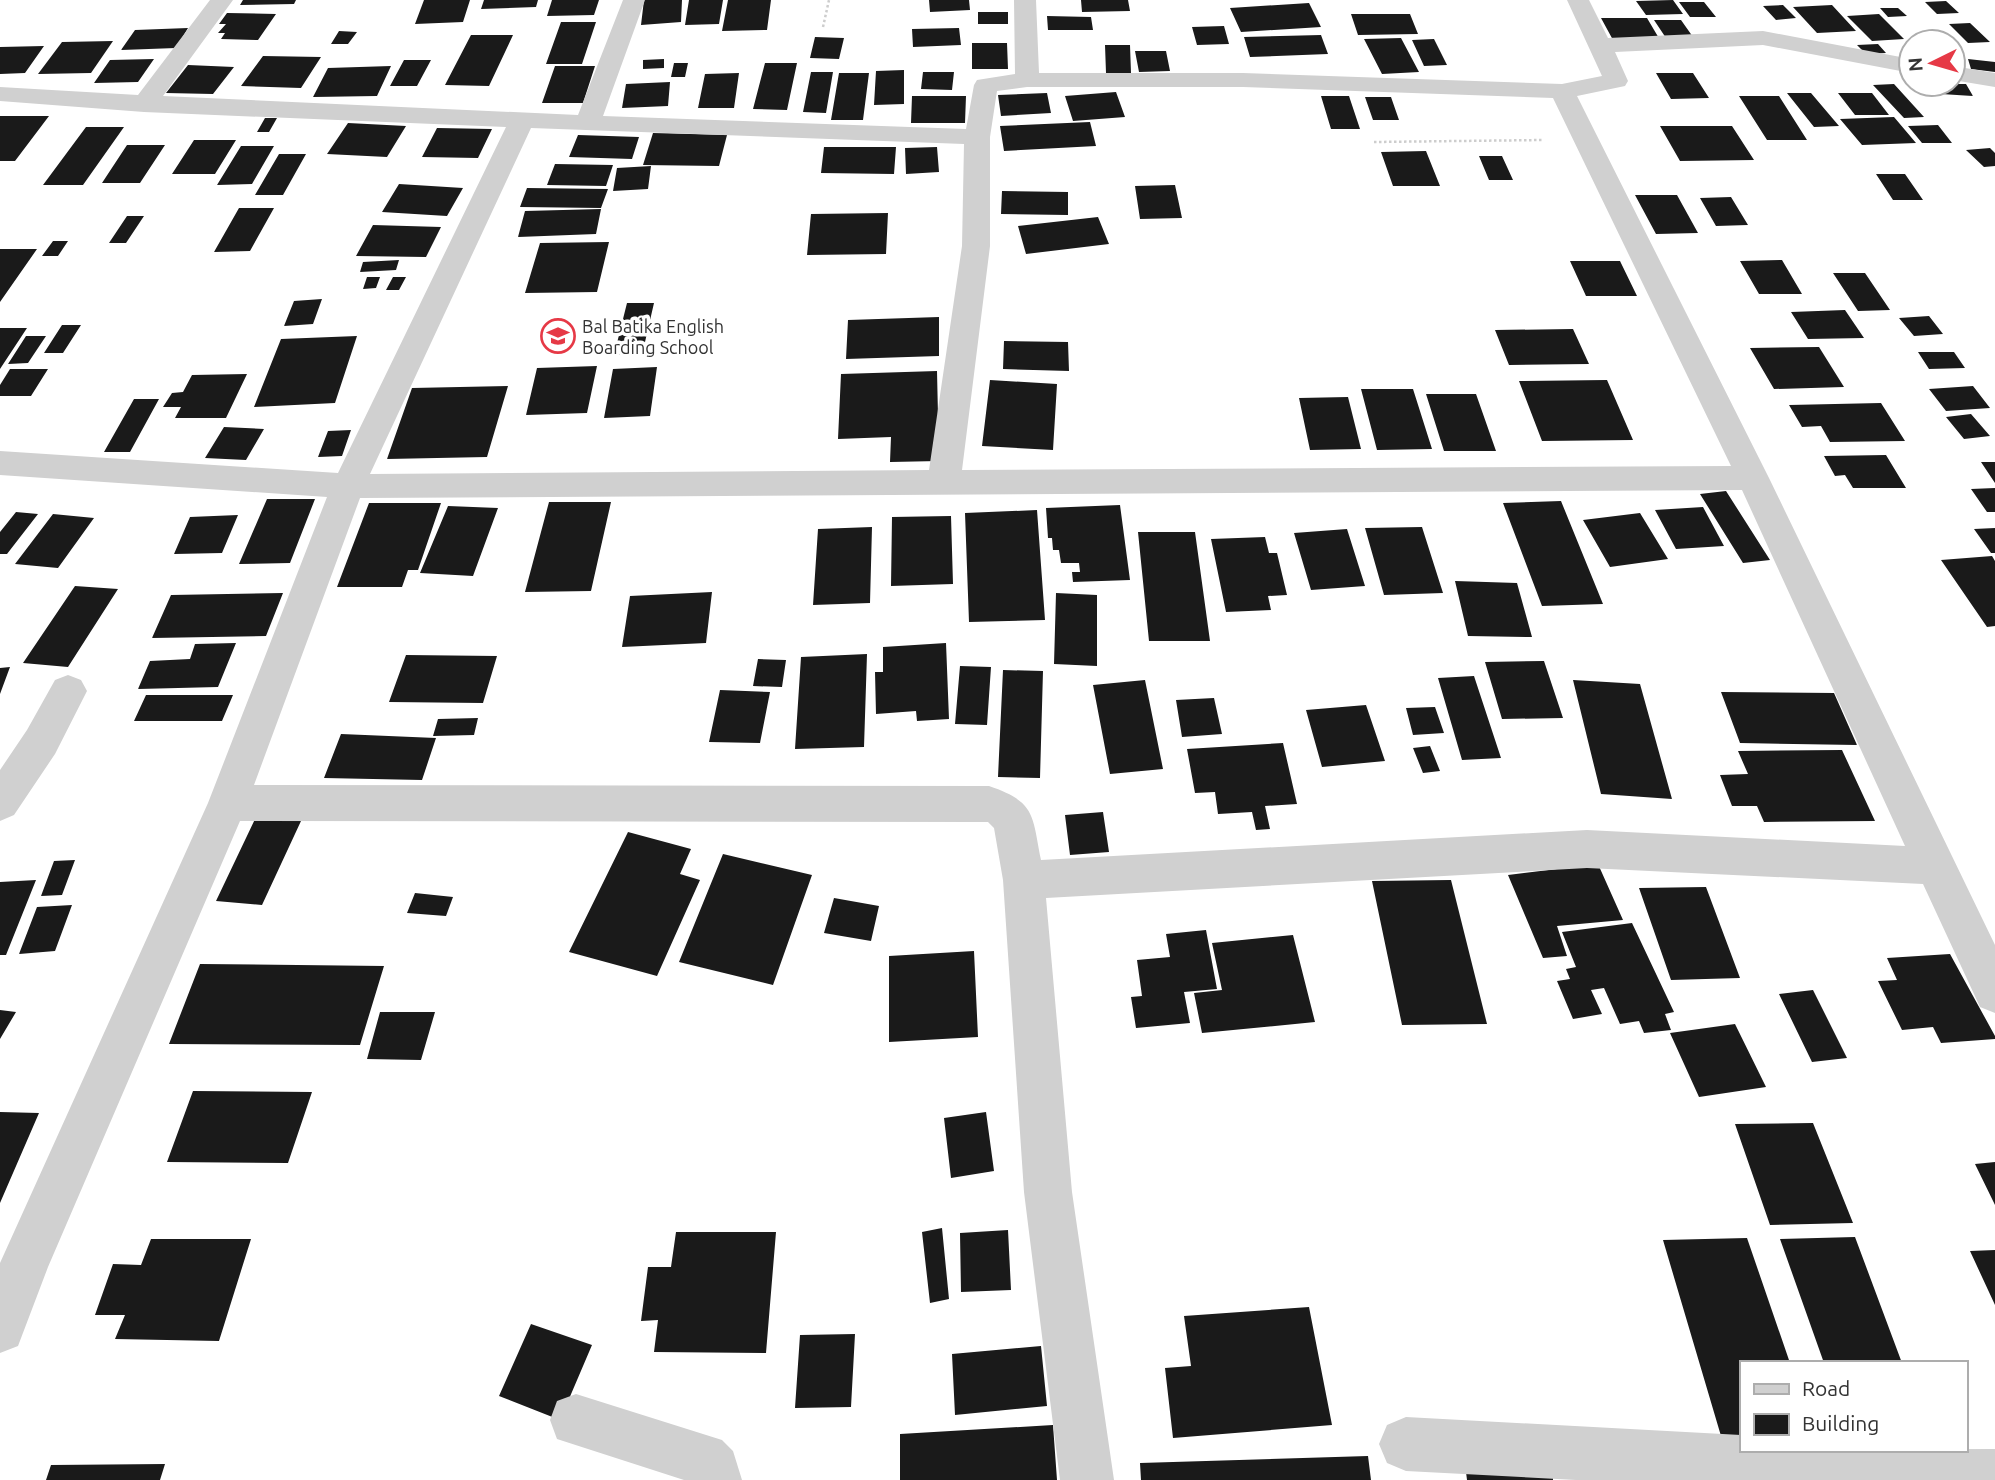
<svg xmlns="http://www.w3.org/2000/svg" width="1995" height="1480" font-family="Ubuntu,sans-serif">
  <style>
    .building { fill: #1a1a1a }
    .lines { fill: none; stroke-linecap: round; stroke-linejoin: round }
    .path { stroke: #cdcdcd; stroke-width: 2.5; stroke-dasharray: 2.5 2.5; stroke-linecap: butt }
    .street { fill: #d0d0d0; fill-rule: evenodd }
    .labels { text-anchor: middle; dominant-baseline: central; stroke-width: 7; stroke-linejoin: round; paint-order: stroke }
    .far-poi-label { font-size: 18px; fill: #333; stroke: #fff; text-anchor: start }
  </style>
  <rect width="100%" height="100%" fill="#fff"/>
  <path class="building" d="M243,0H296L294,4L240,5Z
    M424,0H470L463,22L415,24Z
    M484,0H538L536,7L481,9Z
    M552,0H599L594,15L547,16Z
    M644,0H682L681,22L641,25Z
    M689,0H723L719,24L685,25Z
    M728,0H771L767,30L722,31Z
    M929,0H969L970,10L930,12Z
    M1081,0H1128L1130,11L1082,12Z
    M1673,0L1683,14L1646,15L1636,1Z
    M1946,1L1959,13L1937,14L1925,2Z
    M1679,2H1704L1716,17H1690Z
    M1309,3L1321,27L1241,32L1230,8Z
    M1783,5L1796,18L1776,20L1763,6Z
    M1832,5L1856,31L1817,33L1793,7Z
    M1880,8H1898L1907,16L1888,17Z
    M978,12H1008V24H978Z
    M227,13L276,14L258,40L221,39L225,33H218L226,24H219Z
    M1351,14H1410L1418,34L1358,35Z
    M1879,14L1904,39L1872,41L1847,16Z
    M1047,16L1091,17L1093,30H1048Z
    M1601,18H1647L1660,40H1613Z
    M1654,20H1681L1693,37L1666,38Z
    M561,22H596L582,64H546Z
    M1970,23L1990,42L1968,43L1949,24Z
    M1224,26L1229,44L1197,45L1192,27Z
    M188,28L176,48L121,50L135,30Z
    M959,28L961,45L913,47L912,29Z
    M339,31L357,32L348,44H331Z
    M471,35H513L489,86L445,85Z
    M1321,35L1328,54L1250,57L1244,37Z
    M815,37L844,38L839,59L810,58Z
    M1401,38L1419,72L1382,74L1364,39Z
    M1434,39L1447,65L1424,66L1412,40Z
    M113,41L91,73L38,74L62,42Z
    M972,43H1007L1008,69H972Z
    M1878,44L1886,53L1866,54L1857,45Z
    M1105,45H1130L1131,73H1106Z
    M44,46L25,73L0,74V47Z
    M1135,51H1166L1170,71L1139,72Z
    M263,56L321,57L301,88L241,86Z
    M154,59L138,82L94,83L110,60Z
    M664,59V68L643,69V60Z
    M1968,59L1995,62V72L1971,69Z
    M404,60H431L417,86H390Z
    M674,63H688L685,77H671Z
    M765,63H797L787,110L753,109Z
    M188,65L234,67L213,94L166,93Z
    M391,66L377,96L313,97L328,68Z
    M555,66H595L583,103H542Z
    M904,70V104L874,105L876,71Z
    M811,72H833L826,113L803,112Z
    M923,72H954L952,90L921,89Z
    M739,73L734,108H698L705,74Z
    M839,73H869L863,120H831Z
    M1656,73H1693L1709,98L1671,99Z
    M670,82L668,106L622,108L626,84Z
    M1894,84L1924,117L1904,118L1873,85Z
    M1935,84H1966L1973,96L1941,94Z
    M1116,92L1125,117L1073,121L1065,96Z
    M1047,93L1051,113L1001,116L998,95Z
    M1787,93H1811L1839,126L1814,127Z
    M1838,93H1872L1889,115H1855Z
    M912,96H966L965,123H911Z
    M1321,96H1349L1360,129H1331Z
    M1739,96H1779L1807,140H1767Z
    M1365,97H1391L1399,120H1373Z
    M0,116H49L15,161H0Z
    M1894,117L1916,143L1862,145L1840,119Z
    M265,118H277L269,132H257Z
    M1090,122L1096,146L1004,151L1000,126Z
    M348,123L406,126L387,157L327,154Z
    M1938,125L1952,143H1922L1908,126Z
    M1660,126H1732L1754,160L1680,161Z
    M86,127H124L83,185H43Z
    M437,128L492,129L478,158L422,157Z
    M653,133L727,135L719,166L643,165Z
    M578,135L639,137L632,159L569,157Z
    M194,140H236L215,174H172Z
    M127,145H165L140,183H102Z
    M241,146H274L252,184L217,185Z
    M824,147H896L894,174L821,173Z
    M937,147L939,172L906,174L905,148Z
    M1990,148L1995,153V166L1984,167L1966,150Z
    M1426,151L1440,186H1393L1381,152Z
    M279,154H306L283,195H255Z
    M1479,156H1502L1513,180H1489Z
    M555,164L613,165L606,186L547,185Z
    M651,166L648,189L613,191L617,168Z
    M1876,174H1905L1923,200H1893Z
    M399,184L463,188L447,216L382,212Z
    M1175,185L1182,218L1140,219L1135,186Z
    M527,188L608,189L601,208L520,207Z
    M1002,191L1068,192V215L1001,214Z
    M1635,195H1677L1698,233L1656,234Z
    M1731,197L1748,225L1716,226L1700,198Z
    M239,208H274L250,251L214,252Z
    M601,209L596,234L518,237L525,211Z
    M888,213L886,254L807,255L811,214Z
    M127,216H144L126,243H109Z
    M1098,217L1109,244L1026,254L1018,226Z
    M373,225L441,227L426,257L356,256Z
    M53,241H68L58,256H42Z
    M609,242L597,292L525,293L540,243Z
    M0,249H37L0,302Z
    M399,260L396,270L360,272L363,262Z
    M1782,260L1802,294H1759L1740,261Z
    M1570,261H1620L1637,296H1586Z
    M1833,273H1865L1890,310L1858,311Z
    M367,277H380L376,288L363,289Z
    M393,277H406L399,290H386Z
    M322,299L313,324L284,326L294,301Z
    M627,303H654L642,355H614Z
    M1845,310L1864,338L1808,339L1791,312Z
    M1929,316L1943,334L1914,336L1899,318Z
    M939,317V356L846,359L848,320Z
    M62,325H81L63,353H44Z
    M0,328H27L0,369Z
    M1573,329L1589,364L1509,365L1495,330Z
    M26,336H46L28,363L8,364Z
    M357,336L335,403L254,407L281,339Z
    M1004,341L1068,342L1069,371L1003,369Z
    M1819,347L1844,387L1774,389L1750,348Z
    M1918,352H1954L1965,368L1929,369Z
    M597,366L587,413L526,415L537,368Z
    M657,367L650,416L604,418L613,369Z
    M10,369H48L31,396H0V385Z
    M937,371L939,461L890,462L891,437L838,439L841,374Z
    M247,374L226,418H175L181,407H163L172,393L183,392L192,375Z
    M990,380L1057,384L1053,450L982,446Z
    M1607,380L1633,440L1542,441L1519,381Z
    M508,386L487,457L387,459L412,388Z
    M1973,386L1990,408L1946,411L1929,389Z
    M1361,389H1413L1432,449L1377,450Z
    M1426,394H1476L1496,451H1444Z
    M1348,397L1361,449L1310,450L1299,398Z
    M134,399H159L130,452H104Z
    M1881,403L1905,441L1830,442L1821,426L1802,427L1789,405Z
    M1971,414L1990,436L1964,439L1946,417Z
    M224,427L264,429L246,460L205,458Z
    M351,430L342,456L318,457L328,431Z
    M1886,455L1906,488H1853L1845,475L1835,476L1824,456Z
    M1981,462H1995V483Z
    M1995,488V512H1987L1971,489Z
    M1726,491L1770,560L1743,563L1700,494Z
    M267,499H315L290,563L239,564Z
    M1561,501L1603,604L1542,606L1503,503Z
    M549,502H611L591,591L525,592Z
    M369,503H441L418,570H408L402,587H337Z
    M1120,505L1130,580L1073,582L1072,572H1080L1079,563H1061L1059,550H1053L1052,538H1048L1046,508Z
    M448,506L498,508L473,576L420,573Z
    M1703,507L1724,546L1676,549L1655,510Z
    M1037,510L1045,620L969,622L965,513Z
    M16,512L38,514L7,554H0V532Z
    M1640,513L1668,559L1610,567L1583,520Z
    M53,514L94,518L58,568L15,564Z
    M238,515L222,553L174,554L190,517Z
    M951,516L953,584L891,586L892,517Z
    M872,527L870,603L813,605L818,529Z
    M1422,527L1443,593L1384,595L1365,528Z
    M1995,528V553H1991L1974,529Z
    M1347,529L1365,586L1311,590L1294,533Z
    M1138,532H1195L1210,641H1149Z
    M1265,537L1269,553H1277L1287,595L1268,596L1271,610L1226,612L1211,539Z
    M1992,556L1995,561V626L1987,627L1941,560Z
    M1455,581L1517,583L1532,637L1468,636Z
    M75,586L118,589L68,667L23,663Z
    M712,592L706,643L622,647L630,596Z
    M283,593L266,636L152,638L171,595Z
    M1056,593L1097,595V666L1054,664Z
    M236,643L218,687L138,689L150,661L190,659L195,644Z
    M946,643L949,719L917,721L916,711L876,714L875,672H883V647Z
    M867,654L864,747L795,749L801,657Z
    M406,655L497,656L483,703L389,702Z
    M758,659L786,660L782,687L753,686Z
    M1544,661L1563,718L1502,719L1485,662Z
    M960,666L991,667L987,725L955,724Z
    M10,667L0,694V668Z
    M1003,670L1043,671L1040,778L998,777Z
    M1474,676L1501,758L1462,760L1438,678Z
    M1145,680L1163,769L1110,774L1093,685Z
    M1573,680L1640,684L1672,799L1601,794Z
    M720,690L770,692L760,743L709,742Z
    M1721,692L1834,693L1857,745L1740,743Z
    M146,695H233L222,721H134Z
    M1214,698L1222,734L1182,737L1176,700Z
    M1366,705L1385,761L1322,767L1306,710Z
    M1435,707L1444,733L1413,735L1406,708Z
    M478,718L474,735L433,736L438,719Z
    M341,734L436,738L422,780L324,778Z
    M1283,743L1297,804L1265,806L1270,829L1256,830L1252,812L1218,814L1215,792L1195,793L1187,749Z
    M1430,746L1440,771L1423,773L1413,748Z
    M1842,750L1875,821L1764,822L1757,806H1732L1720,775L1748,774L1738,751Z
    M1103,812L1109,852L1070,855L1065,815Z
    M256,817L301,821L262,905L216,901Z
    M628,832L691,849L680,874L700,880L657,976L569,952Z
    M723,854L812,875L773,985L679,962Z
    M75,860L62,895L41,896L54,861Z
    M1598,864L1623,920L1557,926L1567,956L1543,958L1508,875Z
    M36,880L6,955H0V882Z
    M1451,880L1487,1024L1402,1025L1372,881Z
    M1706,887L1740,978L1671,980L1639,888Z
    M415,893L453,897L446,916L407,913Z
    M834,898L879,906L871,941L824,933Z
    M72,905L55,951L19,954L37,907Z
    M1632,923L1674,1012L1665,1014L1671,1030L1644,1033L1639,1021L1620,1024L1604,988L1591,990L1602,1014L1573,1019L1557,981L1570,979L1566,969L1576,967L1562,932Z
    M1206,930L1217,989L1184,992L1190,1023L1136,1028L1131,997L1142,996L1137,960L1170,957L1166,934Z
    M1293,935L1315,1022L1202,1033L1194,993L1222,990L1212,943Z
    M974,951L978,1037L889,1042V956Z
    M1950,954L1995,1036V1039L1941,1043L1933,1027L1902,1030L1878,981L1897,980L1887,958Z
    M200,964L384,966L360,1045L169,1044Z
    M1813,990L1847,1058L1812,1062L1779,994Z
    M0,1010L16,1012L0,1039Z
    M380,1012H435L421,1060L367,1059Z
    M1735,1024L1766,1087L1699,1097L1670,1033Z
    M193,1091L312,1092L288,1163L167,1162Z
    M0,1112L39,1113L0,1203Z
    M986,1112L994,1171L951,1178L944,1118Z
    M1813,1123L1853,1223L1770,1225L1735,1124Z
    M1995,1162V1205L1975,1164Z
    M942,1228L949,1299L930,1303L922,1232Z
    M1008,1230L1011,1290L961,1292L960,1233Z
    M676,1232H776L766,1353L654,1352L658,1320L641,1321L648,1267H671Z
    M1855,1237L1902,1363H1824L1780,1239Z
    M1747,1238L1790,1363H1741V1436H1721L1663,1240Z
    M151,1239H251L219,1341L115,1339L125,1315H95L113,1264L141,1265Z
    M1995,1250V1305L1970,1251Z
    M1309,1307L1332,1425L1173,1438L1165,1368L1191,1366L1184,1316Z
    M531,1324L592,1345L560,1420L499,1396Z
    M855,1334L851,1407L795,1408L800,1335Z
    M1041,1346L1047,1406L955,1415L952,1354Z
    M1053,1425L1057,1480H900V1434Z
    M1368,1456L1371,1480H1141L1140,1463Z
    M165,1464L160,1480H46L51,1465Z
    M1466,1472L1553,1478V1480H1467Z"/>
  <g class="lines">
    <path class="path" d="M823,27L829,0
      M1374,142L1544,140"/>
    <path class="street" d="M210,0H233L163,96L578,115L623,0H645L603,116L966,129L974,85L977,80L1015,74L1014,0H1036L1039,73H1243L1562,84L1602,76L1567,0H1589L1608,38L1763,31L1911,59V73L1763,45L1615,52L1628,81L1625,86L1577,96L1769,478L1995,945V1013L1980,1007L1923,884L1587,868L1046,898L1072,1192L1114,1480H1060L1024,1192L1003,880L994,828L988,822L240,821L48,1267L18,1346L0,1353V1263L208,803L327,497L0,475V451L338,473L506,127L144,112L0,101V87L138,95ZM1027,87H1243L1553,98L1731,466L962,470L990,246V137L997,91ZM531,128L964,144L962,246L929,470L370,474ZM1742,490L1905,846L1587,830L1041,860C1032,815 1036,802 989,786L254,785L360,498Z
      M1953,66L1995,73V87L1953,80Z
      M68,675L81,680L87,691L55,754L14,815L0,821V770L27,730L55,680Z
      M576,1394L722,1440L733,1451L742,1480H684L557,1439L550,1420L557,1401Z
      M1406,1417L1741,1435V1450L1995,1449V1480H1576L1406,1471L1387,1463L1379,1444L1387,1425Z"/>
  </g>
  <defs>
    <g id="school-ring" transform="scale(1.75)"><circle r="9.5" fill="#fff" stroke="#e63946" stroke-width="1.5"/><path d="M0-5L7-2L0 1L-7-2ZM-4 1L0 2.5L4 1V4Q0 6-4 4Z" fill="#e63946"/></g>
  </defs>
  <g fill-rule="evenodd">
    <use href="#school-ring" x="558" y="336"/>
  </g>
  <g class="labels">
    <g class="far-poi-label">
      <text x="582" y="326">Bal Batika English<tspan x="582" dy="21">Boarding School</tspan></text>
    </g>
  </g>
  <rect x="1740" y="1361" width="228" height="91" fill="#ffffff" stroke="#adadad" stroke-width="2"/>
  <rect x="1754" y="1384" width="35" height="10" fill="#d0d0d0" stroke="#adadad" stroke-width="2"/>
  <text x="1802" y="1396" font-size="21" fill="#333333">Road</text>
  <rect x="1754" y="1414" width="35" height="21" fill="#1a1a1a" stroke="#adadad" stroke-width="2"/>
  <text x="1802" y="1431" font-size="21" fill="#333333">Building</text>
  <g transform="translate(1932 63) rotate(265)"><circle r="33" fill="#ffffff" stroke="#adadad" stroke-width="2"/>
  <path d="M0-5L12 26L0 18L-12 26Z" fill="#e63946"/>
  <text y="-10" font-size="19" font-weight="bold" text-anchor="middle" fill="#333333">N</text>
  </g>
</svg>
